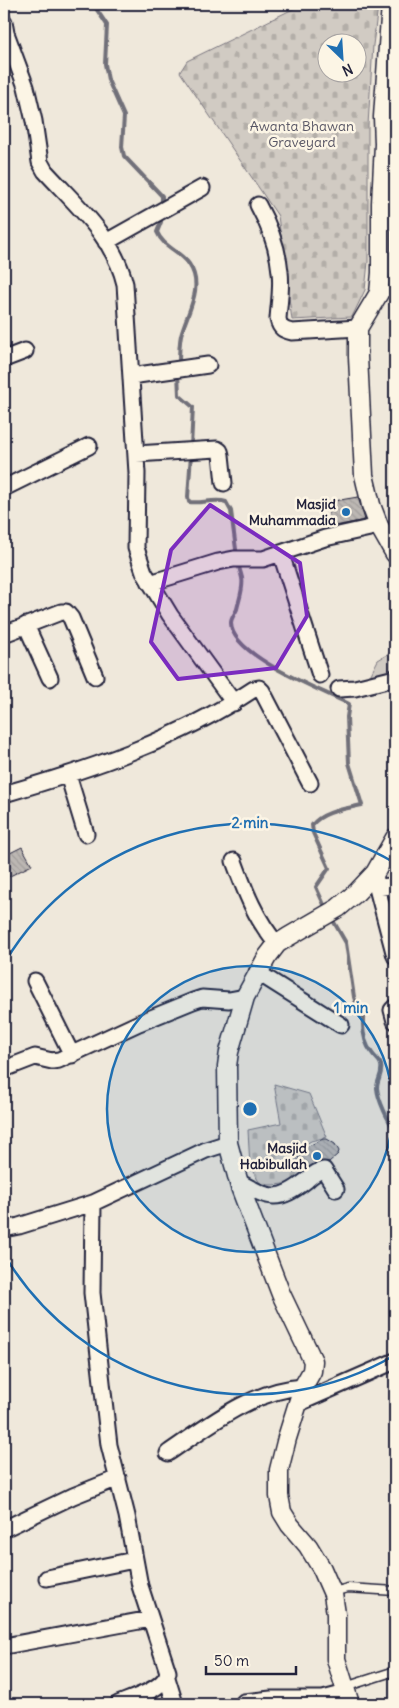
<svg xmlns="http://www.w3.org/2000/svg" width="399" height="1708" font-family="Delius,sans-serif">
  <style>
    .cemetery { fill: url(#cemetery-stones); stroke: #7a767f; fill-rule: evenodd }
    .park { fill: #d1cbc3; stroke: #7a767f }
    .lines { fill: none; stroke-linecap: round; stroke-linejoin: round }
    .stream { stroke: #716f79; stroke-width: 4 }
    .building { fill: url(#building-back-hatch); stroke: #22223b }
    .service-casing { stroke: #22223b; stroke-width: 11 }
    .minor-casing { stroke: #22223b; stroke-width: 19 }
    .tertiary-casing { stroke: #22223b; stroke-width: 21 }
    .service { stroke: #fcf5e5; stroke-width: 8 }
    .minor { stroke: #fcf5e5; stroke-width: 15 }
    .tertiary { stroke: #fcf5e5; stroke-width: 18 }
    .marked { fill: #7b2cbf; fill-opacity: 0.2; stroke: #7b2cbf; stroke-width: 4; stroke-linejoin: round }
    .ring { fill: none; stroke: #1f6fb2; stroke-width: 2.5 }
    .poi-dot { fill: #1f6fb2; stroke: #fcf5e5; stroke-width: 2 }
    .labels { text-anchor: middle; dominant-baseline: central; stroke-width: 5; stroke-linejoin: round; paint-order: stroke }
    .park-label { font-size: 14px; fill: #575564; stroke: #fcf5e5 }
    .poi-label { font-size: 14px; font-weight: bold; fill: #22223b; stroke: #fcf5e5; text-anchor: end }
    .centre { fill: #1f6fb2; stroke: #fcf5e5; stroke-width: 2.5 }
    .ring-label { font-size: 15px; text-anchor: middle; font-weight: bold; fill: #1f6fb2; stroke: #fcf5e5; stroke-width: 5; stroke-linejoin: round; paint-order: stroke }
  </style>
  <defs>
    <pattern id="cemetery-stones" width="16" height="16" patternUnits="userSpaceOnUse" patternTransform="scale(1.25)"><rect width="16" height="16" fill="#d1cbc3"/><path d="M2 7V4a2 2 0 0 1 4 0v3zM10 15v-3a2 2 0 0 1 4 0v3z" fill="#b3aea8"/></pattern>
    <pattern id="building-back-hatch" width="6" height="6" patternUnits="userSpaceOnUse" patternTransform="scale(1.25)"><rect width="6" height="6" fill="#bcb7b3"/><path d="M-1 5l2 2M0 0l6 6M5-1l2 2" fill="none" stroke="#a19d9b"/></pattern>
  </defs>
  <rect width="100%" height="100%" fill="#efe8db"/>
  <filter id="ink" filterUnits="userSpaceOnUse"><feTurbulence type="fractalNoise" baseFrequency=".02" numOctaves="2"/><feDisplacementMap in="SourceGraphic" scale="10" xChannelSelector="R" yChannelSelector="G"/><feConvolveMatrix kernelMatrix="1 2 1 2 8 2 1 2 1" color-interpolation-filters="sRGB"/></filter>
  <g filter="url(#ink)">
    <path class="cemetery" d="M308,4H369L378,6L373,45L368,125V262L365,290L352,317L292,320L278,216L180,72L187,61L295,8ZM326,42H356V72H326Z
      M274,1084L309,1094L327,1137L311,1141L294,1151L304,1177C291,1185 276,1185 261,1185L250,1167L248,1130L281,1123Z"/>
    <path class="park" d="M385,189L395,192V279L390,280Z
      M395,650V671L368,680L378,660Z"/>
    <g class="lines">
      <path class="stream" d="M93,4L107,25L105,64L108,80L124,116L122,147L124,156L162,196V205
        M161,214V222L157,232C163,247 180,251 189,264C205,287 187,312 181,335C179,345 179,356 179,366
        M178,373L179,395L193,407L191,447
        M191,454L188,497L189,502C202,504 215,498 226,502L231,511L237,557
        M238,563C239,568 241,573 242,578C244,587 239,600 237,609C235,614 231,618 231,623C231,656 324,691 349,704L347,717L349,763L362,805C345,809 323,811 312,825L313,833L329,868L316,887L326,909
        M331,917L346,943L354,997L356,1003L364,1009C362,1023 362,1041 372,1053C375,1058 379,1059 381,1065C383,1074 377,1080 377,1088C378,1100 388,1121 395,1130"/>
    </g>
    <path class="building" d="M358,497L365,520L330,527L328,502Z
      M22,847L32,865L4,879V856Z
      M323,1139H327L335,1144L339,1151L338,1154L329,1162H319L304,1170L296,1152Z"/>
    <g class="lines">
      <g class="service-casing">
        <path id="service" d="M380,293L395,291
          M333,1592L348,1588L395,1591
          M345,1687L395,1671"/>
      </g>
      <g class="minor-casing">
        <path id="minor" d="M4,22L6,33L26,87L34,121L40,162L45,171C76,205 114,237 125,284L137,473L136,548L144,572L170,615L234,703
          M384,144L395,138
          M258,205C269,225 278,249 280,272C282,287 279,304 278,319C280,329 284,330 292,332L358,328
          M106,242L202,188
          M4,359L25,351
          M131,376L208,365
          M136,454L217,449L220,451L221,455L224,483
          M4,488L89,446
          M281,554L320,675
          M150,583L218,562L234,559H263L325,538L379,526
          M26,625L50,678
          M4,634L61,612H66L71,618L95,676
          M339,689L355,688L395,678
          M68,775L86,834
          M4,794C91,769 177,740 254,689L259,688L262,691L310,783
          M234,861C245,891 256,920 277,944
          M375,873L377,888L395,956
          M377,888L395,885
          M257,972L341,1025
          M35,981L72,1055
          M395,1007L392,1010L395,1021
          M4,1069L35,1057L52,1061L59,1060L139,1023L193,1001L202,998L229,1000L245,997
          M239,1182C270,1199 278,1203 307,1180C312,1175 317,1171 324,1170L336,1189
          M93,1203L92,1293L109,1445L127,1516L140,1586L168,1672C165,1689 133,1698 118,1704
          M4,1229L19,1226L93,1203L206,1150L228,1143
          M297,1404L395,1361
          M168,1453C208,1426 252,1390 303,1387
          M4,1529L73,1496L118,1478
          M47,1578L134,1560
          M4,1646L150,1619
          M167,1678L175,1704
          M244,1702L271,1699H323L346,1693"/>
      </g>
      <g class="tertiary-casing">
        <path id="tertiary" d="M391,4L383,117L384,144L381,203V273L379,293L358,328V357L364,475L371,505L379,526L395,554
          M350,1704L336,1659V1614L333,1594L322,1569L308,1546L290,1525L282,1512L279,1496V1470L287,1438L303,1387L312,1371L313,1361L281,1294L240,1187L228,1143L227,1066L229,1052L245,997L267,957L277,944L288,937L338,908L357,892L375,873L395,838"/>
      </g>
      <use href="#service" class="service"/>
      <use href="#minor" class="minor"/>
      <use href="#tertiary" class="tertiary"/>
    </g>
  </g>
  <path class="marked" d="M210,505L300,563L307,616L276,668L178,679L151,642L171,550Z"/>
  <circle cx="250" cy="1109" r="143" fill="#1f6fb2" fill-opacity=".12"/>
  <g class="ring">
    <circle cx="250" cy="1109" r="143"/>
    <path d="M395 1355A286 286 0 0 1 5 1256M5 962A286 286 0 0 1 395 863"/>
  </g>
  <g class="poi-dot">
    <circle cx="346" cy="512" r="5"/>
    <circle cx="317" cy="1156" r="5"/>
  </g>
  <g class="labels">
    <g class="park-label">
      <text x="302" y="126">Awanta Bhawan<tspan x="302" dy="16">Graveyard</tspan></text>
    </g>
    <g class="poi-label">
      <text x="336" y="504">Masjid<tspan x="336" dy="16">Muhammadia</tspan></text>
      <text x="307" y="1148">Masjid<tspan x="307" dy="16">Habibullah</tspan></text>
    </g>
  </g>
  <circle cx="250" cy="1109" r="8" class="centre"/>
  <g class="ring-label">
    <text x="250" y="828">2 min</text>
    <text x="351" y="1013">1 min</text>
  </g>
  <rect width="399" height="1708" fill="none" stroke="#fcf5e5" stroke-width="20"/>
  <rect x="10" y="10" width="379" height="1688" fill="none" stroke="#22223b" stroke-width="2" filter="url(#ink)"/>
  <g transform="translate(342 58) rotate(155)"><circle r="24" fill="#fcf5e5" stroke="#a5a1a1"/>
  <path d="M0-4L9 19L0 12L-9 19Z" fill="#1f6fb2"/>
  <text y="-8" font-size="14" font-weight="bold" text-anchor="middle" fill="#22223b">N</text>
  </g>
  <path d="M206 1666v8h90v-8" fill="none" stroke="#22223b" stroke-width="2.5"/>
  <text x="214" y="1666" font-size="15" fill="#22223b" stroke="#fcf5e5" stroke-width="4" paint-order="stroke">50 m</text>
</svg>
